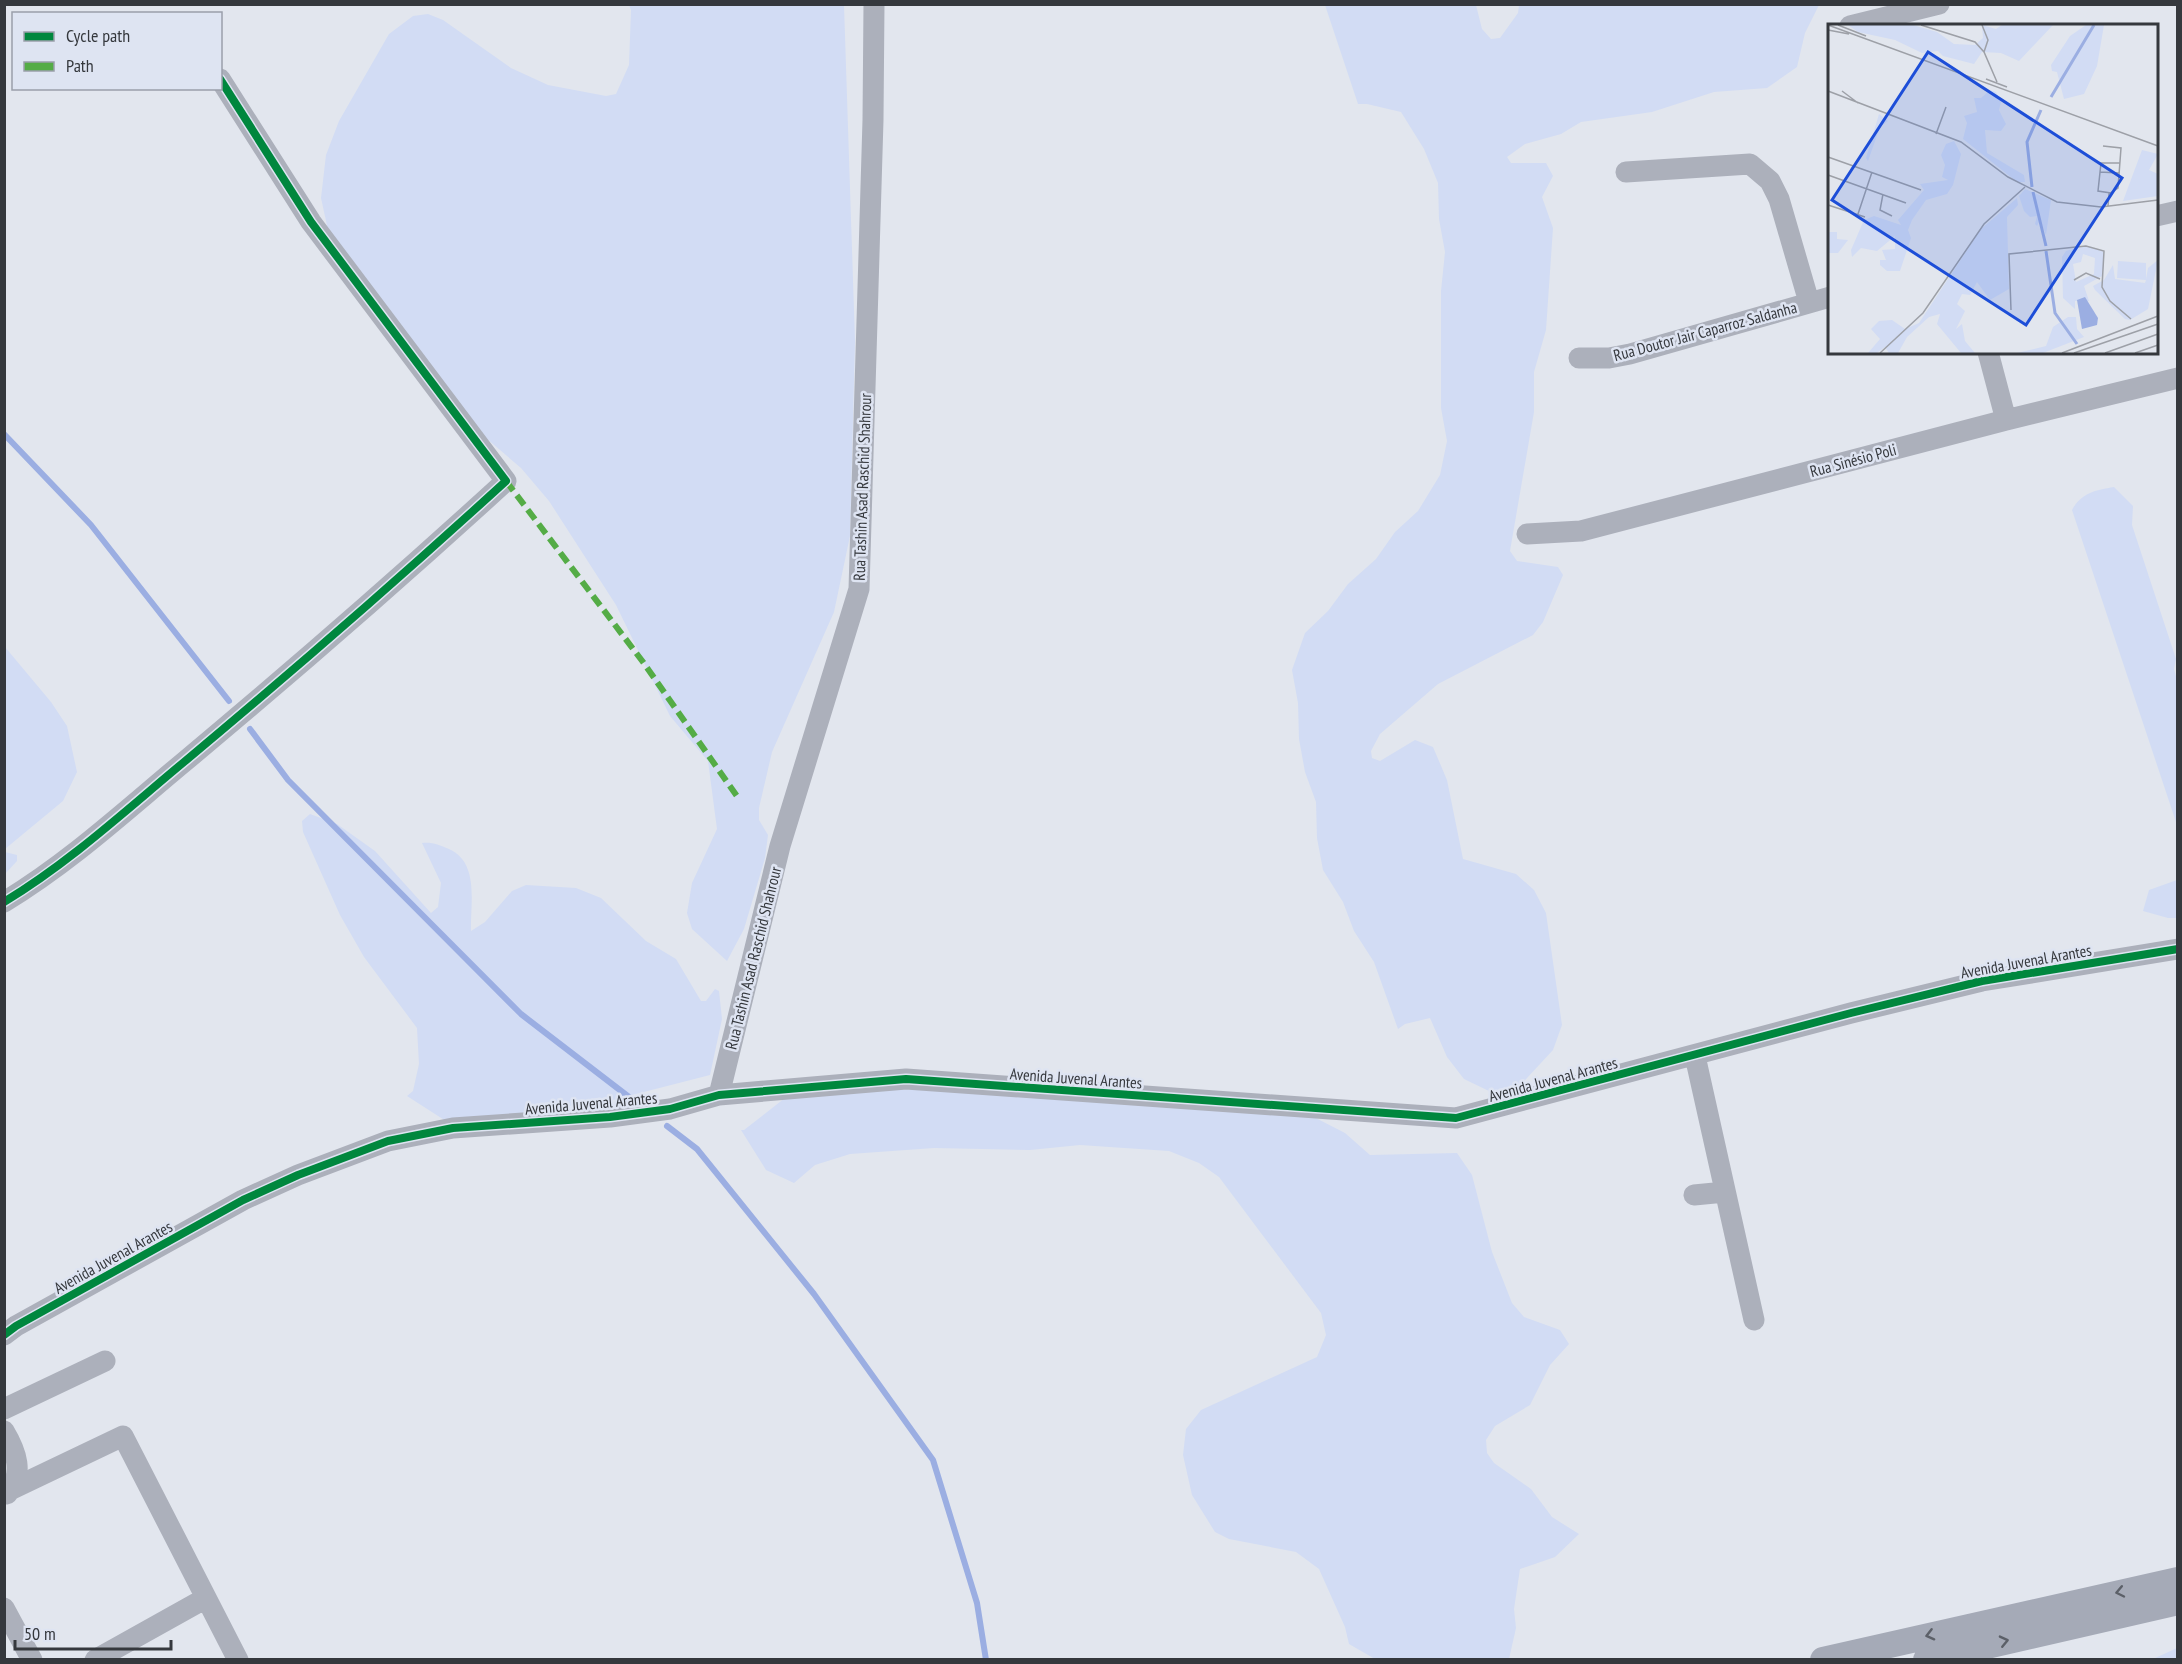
<svg xmlns="http://www.w3.org/2000/svg" width="2182" height="1664" font-family="'PT Sans Narrow',sans-serif">
  <style>
    .green { fill: #d2dcf4 }
    .lines { fill: none; stroke-linecap: round; stroke-linejoin: round }
    .stream { stroke: #9baee2; stroke-width: 6 }
    .minor { stroke: #acb0bb; stroke-width: 21 }
    .major { stroke: #a5aab7; stroke-width: 26 }
    .quiet { stroke: #54ac46; stroke-width: 6; stroke-dasharray: 12 6; stroke-linecap: butt }
    .cycleway-casing { stroke: #dee4f2; stroke-width: 11 }
    .cycleway { stroke: #00873e; stroke-width: 8 }
    .oneway { stroke: #5c6068 }
    .labels { text-anchor: middle; dominant-baseline: central; stroke-width: 5; stroke-linejoin: round; paint-order: stroke }
    .street-label { font-size: 16px; fill: #35383d; stroke: #dee4f2 }
    .inset-river { fill: none; stroke: #9baee2; stroke-width: 3 }
    .inset-road { fill: none; stroke: #9da0a7; stroke-width: 1.5 }
    .view { fill: #1d4ed8; fill-opacity: 0.15; stroke: #1d4ed8; stroke-width: 3 }
    .inset-edge { fill: none; stroke: #35383d; stroke-width: 3 }
  </style>
  <rect width="100%" height="100%" fill="#e2e6ee"/>
  <path class="green" d="M629,5H844L855,341L850,536L834,612L772,752L759,808V820L768,835L765,858L744,929L727,961L692,929L687,913L692,883L717,829L708,761L670,716L616,605L549,501L521,468L446,404L328,230L321,198L326,155L339,121L389,34L413,16L428,14L443,20L511,68L548,85L606,96L616,94L629,65L631,10Z
    M1325,5H1476L1482,29L1491,39L1500,38L1518,13L1519,5H1819L1805,33L1797,67L1767,88L1714,92L1652,112L1581,122L1561,134L1525,144L1507,157L1511,163H1546L1553,176L1542,197L1553,228L1546,330L1534,372V412L1510,551L1517,561L1558,567L1563,575L1543,622L1533,635L1438,684L1380,734L1371,751L1372,758L1380,761L1415,740L1433,747L1447,780L1463,859L1516,874L1534,890L1546,913L1562,1025L1553,1050L1516,1090L1491,1092L1464,1079L1447,1057L1430,1018L1405,1024L1398,1029L1374,962L1354,931L1343,902L1323,870L1317,838L1316,802L1305,772L1299,739L1298,703L1292,670L1305,633L1328,611L1348,584L1376,559L1395,532L1418,511L1440,475L1447,441L1441,408V291L1445,252L1439,219L1438,183L1424,149L1401,112L1367,104H1358Z
    M2114,487L2133,506L2132,525L2176,659L2174,669L2178,684L2177,918H2168L2143,911L2149,890L2177,880L2176,822L2072,510C2081,493 2096,490 2114,487Z
    M5,647L51,702L67,726L77,772L63,801L5,849Z
    M310,814L337,824L375,851L431,913L438,907L441,883L422,843C433,842 439,845 449,849C480,863 470,904 471,931L485,922L512,891L526,885L576,888L601,898L646,941L676,959L701,1001H706L715,989L719,991L722,1019L710,1075L601,1103L559,1107L495,1125L449,1123L407,1096L413,1091L419,1064L417,1028L364,957L340,915L303,832L302,821Z
    M5,852L17,855V861L5,874Z
    M811,1087L1204,1097L1304,1112L1345,1133L1370,1155L1457,1153L1472,1175L1492,1252L1512,1303L1524,1317L1560,1330L1569,1344L1550,1365L1530,1405L1495,1426L1486,1440L1487,1453L1494,1463L1531,1489L1552,1517L1579,1534L1555,1557L1520,1569L1514,1609L1516,1628L1509,1659H1375L1349,1644L1345,1627L1319,1569L1296,1552L1229,1539L1215,1532L1192,1495L1183,1455L1186,1429L1201,1410L1317,1357L1326,1335L1321,1313L1219,1177L1199,1163L1169,1151L1080,1145L1030,1150L934,1148L850,1154L815,1165L794,1183L766,1170L741,1130H744L785,1098Z
    M2177,1648V1659H2153Z"/>
  <g class="lines">
    <path class="stream" d="M4,434L91,525L229,701
      M250,729L288,780L521,1014L629,1097
      M667,1126L697,1149L814,1294L933,1460L977,1603L986,1660"/>
    <path class="minor" d="M1850,26L1939,4
      M1626,172L1750,164L1770,181L1779,199L1809,302
      M2156,216L2178,211
      M1988,352L2006,420
      M1579,358H1609L1630,354L1830,297
      M1527,534L1581,531L2006,420L2178,378
      M4,902C70,862 125,811 184,762C293,671 401,577 506,481L311,222L220,79
      M1695,1056L1754,1320
      M719,1095L780,846L859,589L873,120L874,4
      M1694,1195L1725,1192
      M4,1335L16,1326L243,1200L298,1175L388,1141L453,1128L610,1117L670,1109L719,1095L906,1079L1456,1118L1851,1013L1982,981L2178,949
      M4,1409L105,1361
      M4,1431C16,1451 25,1474 7,1494
      M12,1489L123,1436L238,1660
      M4,1608L32,1660
      M95,1660L206,1598"/>
    <path class="major" d="M1823,1660L2178,1580
      M1926,1660L2178,1602"/>
    <path class="quiet" d="M506,481L643,662L739,799"/>
    <g class="cycleway-casing">
      <path id="cycleway" d="M4,902C70,862 125,811 184,762C293,671 401,577 506,481L311,222L220,79
        M4,1335L16,1326L243,1200L298,1175L388,1141L453,1128L610,1117L670,1109L719,1095L906,1079L1456,1118L1851,1013L1982,981L2178,949"/>
    </g>
    <use href="#cycleway" class="cycleway"/>
  </g>
  <defs><path id="oneway-chevron" d="M-2-3.5L2.5 0L-2 3.5" fill="none" stroke-width="1.6" stroke-linecap="round" stroke-linejoin="round" transform="scale(1.5)"/></defs>
  <g class="oneway">
    <use href="#oneway-chevron" transform="translate(2120 1592) rotate(168)"/>
    <use href="#oneway-chevron" transform="translate(1930 1635) rotate(166)"/>
    <use href="#oneway-chevron" transform="translate(2004 1641) rotate(-13)"/>
  </g>
  <g class="labels">
    <g class="street-label">
      <text transform="translate(1705 331) rotate(-15)">Rua Doutor Jair Caparroz Saldanha</text>
      <text transform="translate(1853 460) rotate(-15)">Rua Sinésio Poli</text>
      <text transform="translate(862 487) rotate(-88)">Rua Tashin Asad Raschid Shahrour</text>
      <text transform="translate(753 958) rotate(-76)">Rua Tashin Asad Raschid Shahrour</text>
      <text transform="translate(2026 961) rotate(-10)">Avenida Juvenal Arantes</text>
      <text transform="translate(1076 1078) rotate(4)">Avenida Juvenal Arantes</text>
      <text transform="translate(1553 1079) rotate(-15)">Avenida Juvenal Arantes</text>
      <text transform="translate(591 1103) rotate(-5)">Avenida Juvenal Arantes</text>
      <text transform="translate(113 1257) rotate(-29)">Avenida Juvenal Arantes</text>
    </g>
  </g>
  <g transform="translate(1828 24)">
    <rect width="330" height="330" fill="#e2e6ee"/>
    <path d="M20,1H85L109,8L126,20L147,21L155,14L154,1L168,5L174,1H225L191,37L173,29L154,28L146,40L115,32L110,27L94,29L67,16L30,8ZM258,1H276L269,42L256,70L236,75L229,48L224,47L223,41L242,12ZM162,66L168,68L173,78L171,86L178,100L173,107L157,106L159,129L196,151L197,158H189L135,115L139,99L136,92L149,88L146,74H153ZM51,90L60,97L52,103L40,137L38,134ZM126,117L133,130L125,161L119,170L98,176L84,196L80,206L83,214L72,247H59L52,241V236H58L54,226L67,225V212L49,227L33,224L24,233L23,226L36,196L46,192L73,201L70,196L96,166L92,160L120,156L114,153L117,141L113,131L118,120ZM314,126L330,130L321,146L330,150V172L295,177ZM197,165L223,176L218,211L212,196L209,202L207,200L209,192L202,193L196,187L191,172ZM189,174L190,181L179,193L181,265L162,276L149,258L142,271L134,270L129,280L137,287L128,305L134,300L137,317L147,329H133L109,300L112,290L101,293L79,313L70,329H61L57,323L49,329H40L52,315L43,305L51,297L64,296L77,305L91,299L153,205ZM0,208H9V215L20,216L10,229H0ZM257,221L276,228V242L274,252L256,262L261,277H247V285L235,274L234,233L238,227ZM255,230L267,234L266,250L248,258L245,240L253,238ZM330,236L320,285L302,296L297,295L267,266L265,262L276,256L285,241L287,255L317,259L318,256L289,254L290,237L318,239V255L320,244ZM240,293H248L249,305L256,313L215,329H189L218,322L225,303Z" fill="#d2dcf4" fill-rule="evenodd"/>
    <path d="M257,273L270,294L269,301L254,305L249,276Z" fill="#9baee2"/>
    <path class="inset-river" d="M223,73L266,1M204,163L199,118L213,86M205,168L218,222M218,227L227,289L249,320"/>
    <path class="inset-road" d="M0,1L330,122M10,1L38,12M93,1L147,18L156,28L169,58M154,1L160,16L156,28M0,6L21,10M158,55L179,63M0,67L133,118L180,153L229,178L273,183L330,176M14,67L30,79M108,110L118,83M275,122L293,124L290,164L281,170L280,182M0,133L93,166M272,148L291,149M0,151L78,179M283,169L270,167L273,139H292M55,170L52,186L64,192M0,181L37,193M30,190L44,148M246,256L258,249L272,255M183,286L181,230L258,222L276,227L274,263L282,277L303,295M52,329L95,289L156,200L197,163M234,329L330,292M246,329L330,300M277,329L330,310M307,329L330,321"/>
    <path class="view" d="M100,28L294,154L198,301L4,176Z"/>
    <rect width="330" height="330" class="inset-edge"/>
  </g>
  <rect width="2182" height="1664" fill="none" stroke="#35383d" stroke-width="12"/>
  <rect x="12" y="12" width="210" height="78" fill="#dee4f2" stroke="#9a9faa" stroke-width="1.5"/>
  <rect x="24" y="32" width="30" height="9" fill="#00873e" stroke="#9a9faa" stroke-width="1.5"/>
  <text x="66" y="42" font-size="18" fill="#35383d">Cycle path</text>
  <rect x="24" y="62" width="30" height="9" fill="#54ac46" stroke="#9a9faa" stroke-width="1.5"/>
  <text x="66" y="72" font-size="18" fill="#35383d">Path</text>
  <path d="M15 1640v9h156v-9" fill="none" stroke="#35383d" stroke-width="3"/>
  <text x="24" y="1640" font-size="18" fill="#35383d" stroke="#dee4f2" stroke-width="4.5" paint-order="stroke">50 m</text>
</svg>
